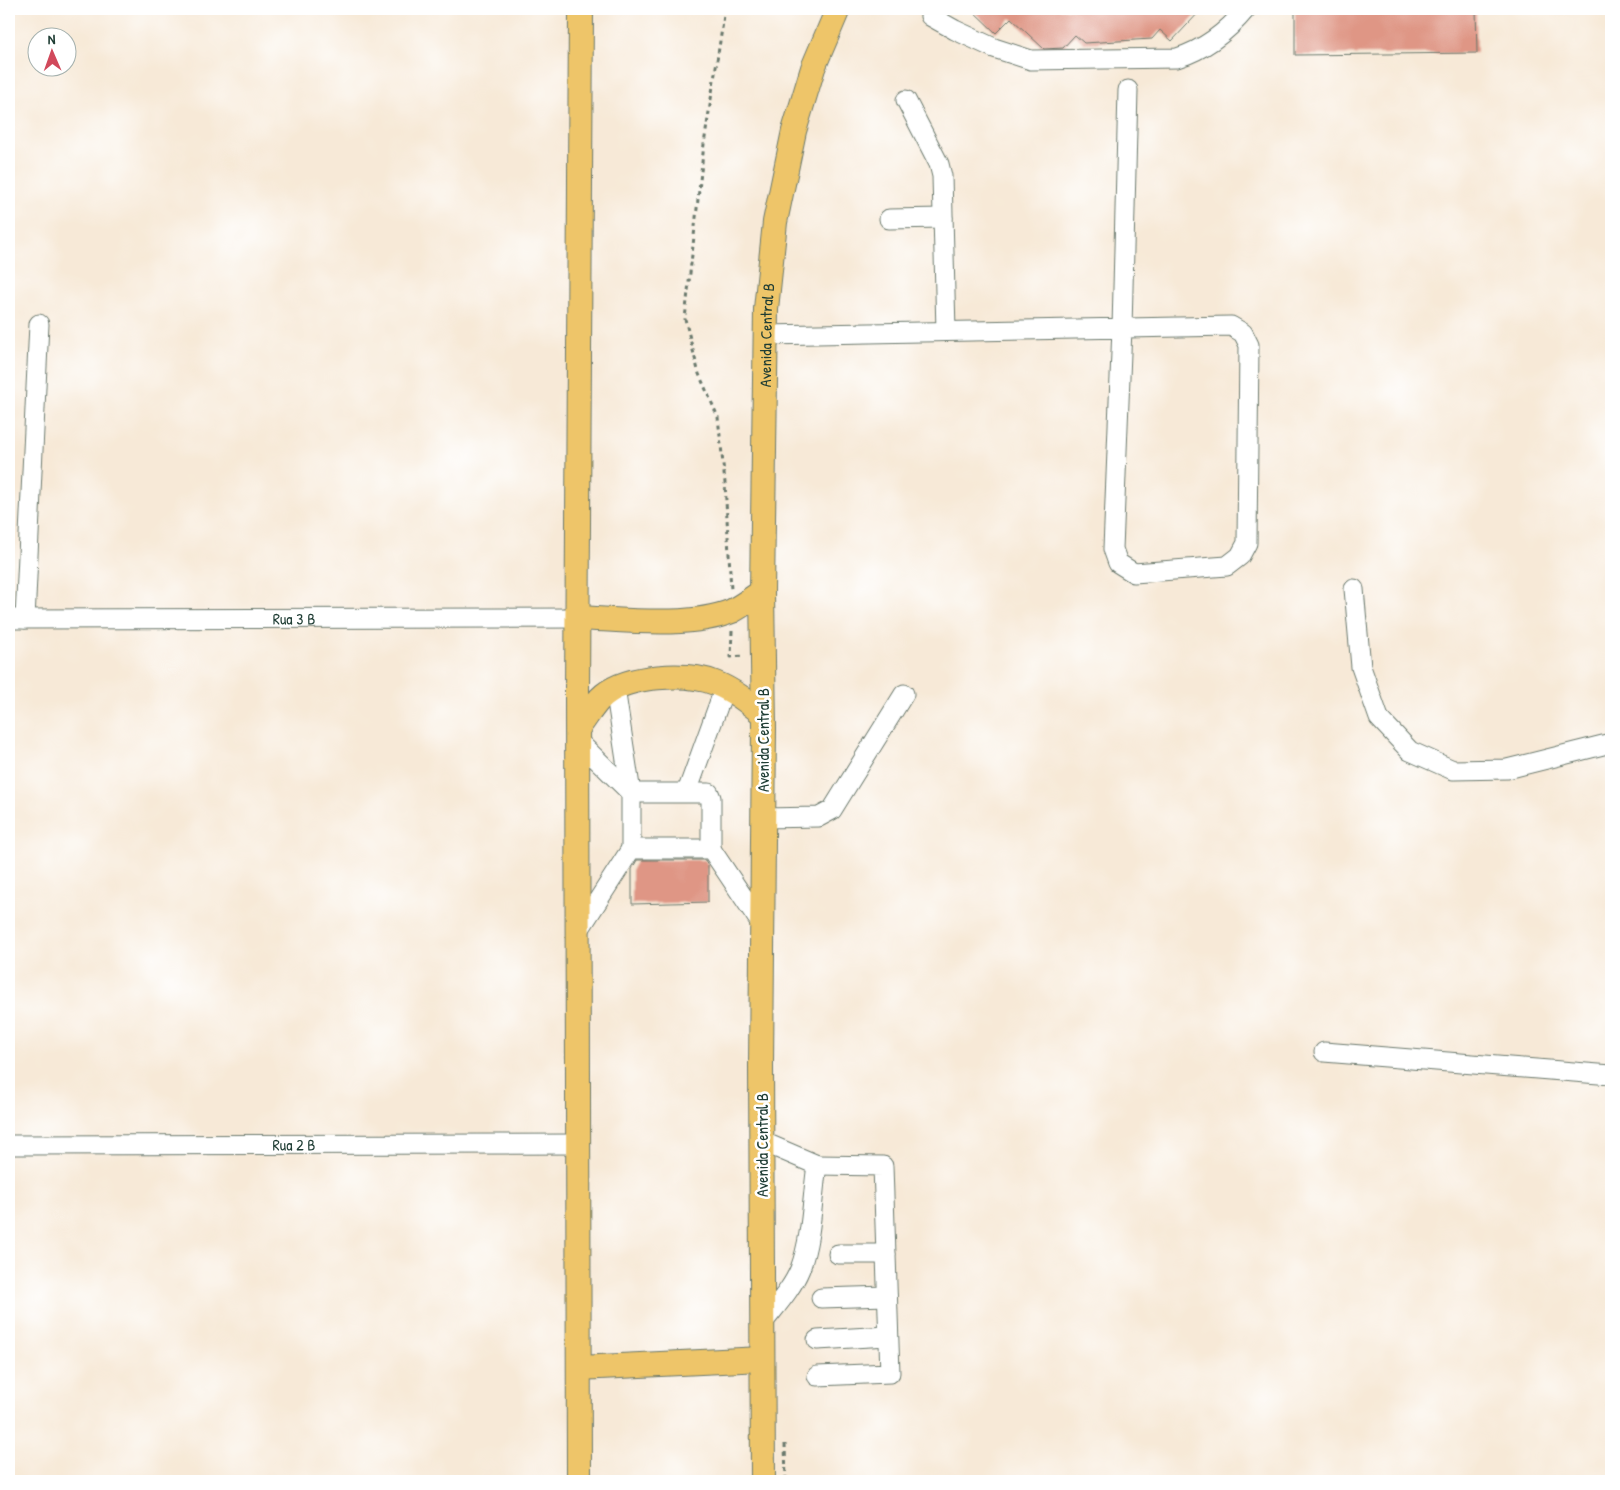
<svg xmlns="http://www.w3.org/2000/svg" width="1620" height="1490" font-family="'Patrick Hand',sans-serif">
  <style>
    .building { fill: #df9685 }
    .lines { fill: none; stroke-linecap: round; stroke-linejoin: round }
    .minor-casing { stroke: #6b796d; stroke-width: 21 }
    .major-casing { stroke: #6b796d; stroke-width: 26 }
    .path { stroke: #6b796d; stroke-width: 3; stroke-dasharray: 4 4; stroke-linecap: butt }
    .minor { stroke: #fff; stroke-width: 19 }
    .major { stroke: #eec569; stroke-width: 24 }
    .labels { text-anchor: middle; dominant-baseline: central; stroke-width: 5; stroke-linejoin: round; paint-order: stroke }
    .street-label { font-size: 16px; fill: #1f3d34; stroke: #fff }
  </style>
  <rect width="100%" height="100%" fill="#fff"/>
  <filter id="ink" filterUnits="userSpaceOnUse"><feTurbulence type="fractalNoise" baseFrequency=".02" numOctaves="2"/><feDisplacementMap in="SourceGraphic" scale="10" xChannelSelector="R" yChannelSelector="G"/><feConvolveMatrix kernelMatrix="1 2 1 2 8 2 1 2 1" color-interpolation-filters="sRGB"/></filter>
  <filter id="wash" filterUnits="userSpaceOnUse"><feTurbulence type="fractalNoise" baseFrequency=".0096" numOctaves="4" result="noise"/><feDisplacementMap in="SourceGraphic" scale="20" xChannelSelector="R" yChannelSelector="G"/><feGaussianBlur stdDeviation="1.12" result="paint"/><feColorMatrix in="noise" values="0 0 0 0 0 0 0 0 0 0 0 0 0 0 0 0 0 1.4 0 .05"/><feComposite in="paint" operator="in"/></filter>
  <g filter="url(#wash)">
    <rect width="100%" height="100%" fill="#f7e9d7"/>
    <g id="blocks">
      <path class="building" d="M971,9H1202L1172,41L1160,30L1152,39L1084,43L1075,35L1063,48L1044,49L1011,18L996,33Z
        M1295,9H1476L1477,53L1295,55Z
        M637,860H705L708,865V902L632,904V869Z"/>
    </g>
  </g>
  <g filter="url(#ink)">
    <use href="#blocks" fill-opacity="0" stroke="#6b796d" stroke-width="1"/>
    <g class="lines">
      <g class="minor-casing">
        <g id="minor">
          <path d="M930,16L955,30L994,48L1031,60L1177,58C1206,49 1227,32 1246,9"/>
          <path d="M906,100L939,164L942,176L946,331"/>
          <path d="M889,219L943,218"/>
          <path d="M766,335C921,332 1076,329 1231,326L1243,333L1249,345L1247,543L1240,556L1227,566L1134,573L1118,563L1113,549L1122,328L1128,90"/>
          <path d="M1354,589L1361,667L1379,718L1410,751L1453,770L1507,769L1611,743"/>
          <path id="s1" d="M9,619L579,618"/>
          <path d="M25,619L39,324"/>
          <path d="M615,688L631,793V849"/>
          <path d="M578,741L631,793H709L711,798V849"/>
          <path d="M687,792L725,687"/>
          <path d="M763,818L819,817L832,810L904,694"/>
          <path d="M579,930L631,849H711L762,925"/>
          <path d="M1324,1052L1611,1075"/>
          <path d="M761,1141L817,1165C812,1199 812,1237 800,1269C792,1289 775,1307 762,1324"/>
          <path id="s2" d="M9,1145L580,1144"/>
          <path d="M838,1254H886"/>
          <path d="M821,1298L887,1296"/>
          <path d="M817,1340L888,1336"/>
          <path d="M817,1376L890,1373L883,1166L817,1165"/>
        </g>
      </g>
      <g class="major-casing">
        <g id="major">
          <path d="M579,618C625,620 690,628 732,611C742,606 752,598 762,592"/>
          <path d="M578,728C586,718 594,703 604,695C628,675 687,672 715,683C733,690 748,702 763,714"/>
          <path d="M579,1368L762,1359"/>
          <path d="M579,1481L577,695L581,9"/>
          <path id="s3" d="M763,1481L761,1066L764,728L762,592L766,309L775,222L794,131L813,68L838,9"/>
        </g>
      </g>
      <path class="path" d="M725,9L704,144L685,319L699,374L718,417L725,483L731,590
        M732,631L731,657L743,656
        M785,1444L786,1481"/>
      <use href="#minor" class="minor"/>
      <use href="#major" class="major"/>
    </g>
  </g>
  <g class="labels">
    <g class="street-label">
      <text stroke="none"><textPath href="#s3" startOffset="1146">Avenida Central B</textPath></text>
      <text stroke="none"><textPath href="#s1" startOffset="285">Rua 3 B</textPath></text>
      <text transform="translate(763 740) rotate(-90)">Avenida Central B</text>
      <text stroke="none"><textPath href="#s2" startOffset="285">Rua 2 B</textPath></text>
      <text transform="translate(762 1145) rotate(-90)">Avenida Central B</text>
    </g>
  </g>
  <rect width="1620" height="1490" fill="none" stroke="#fff" stroke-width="30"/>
  <g transform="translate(52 52) rotate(358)"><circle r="24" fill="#ffffff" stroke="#a5b1ae"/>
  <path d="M0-4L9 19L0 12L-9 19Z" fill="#d1495b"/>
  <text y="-8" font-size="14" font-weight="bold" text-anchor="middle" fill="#1f3d34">N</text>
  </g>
</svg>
